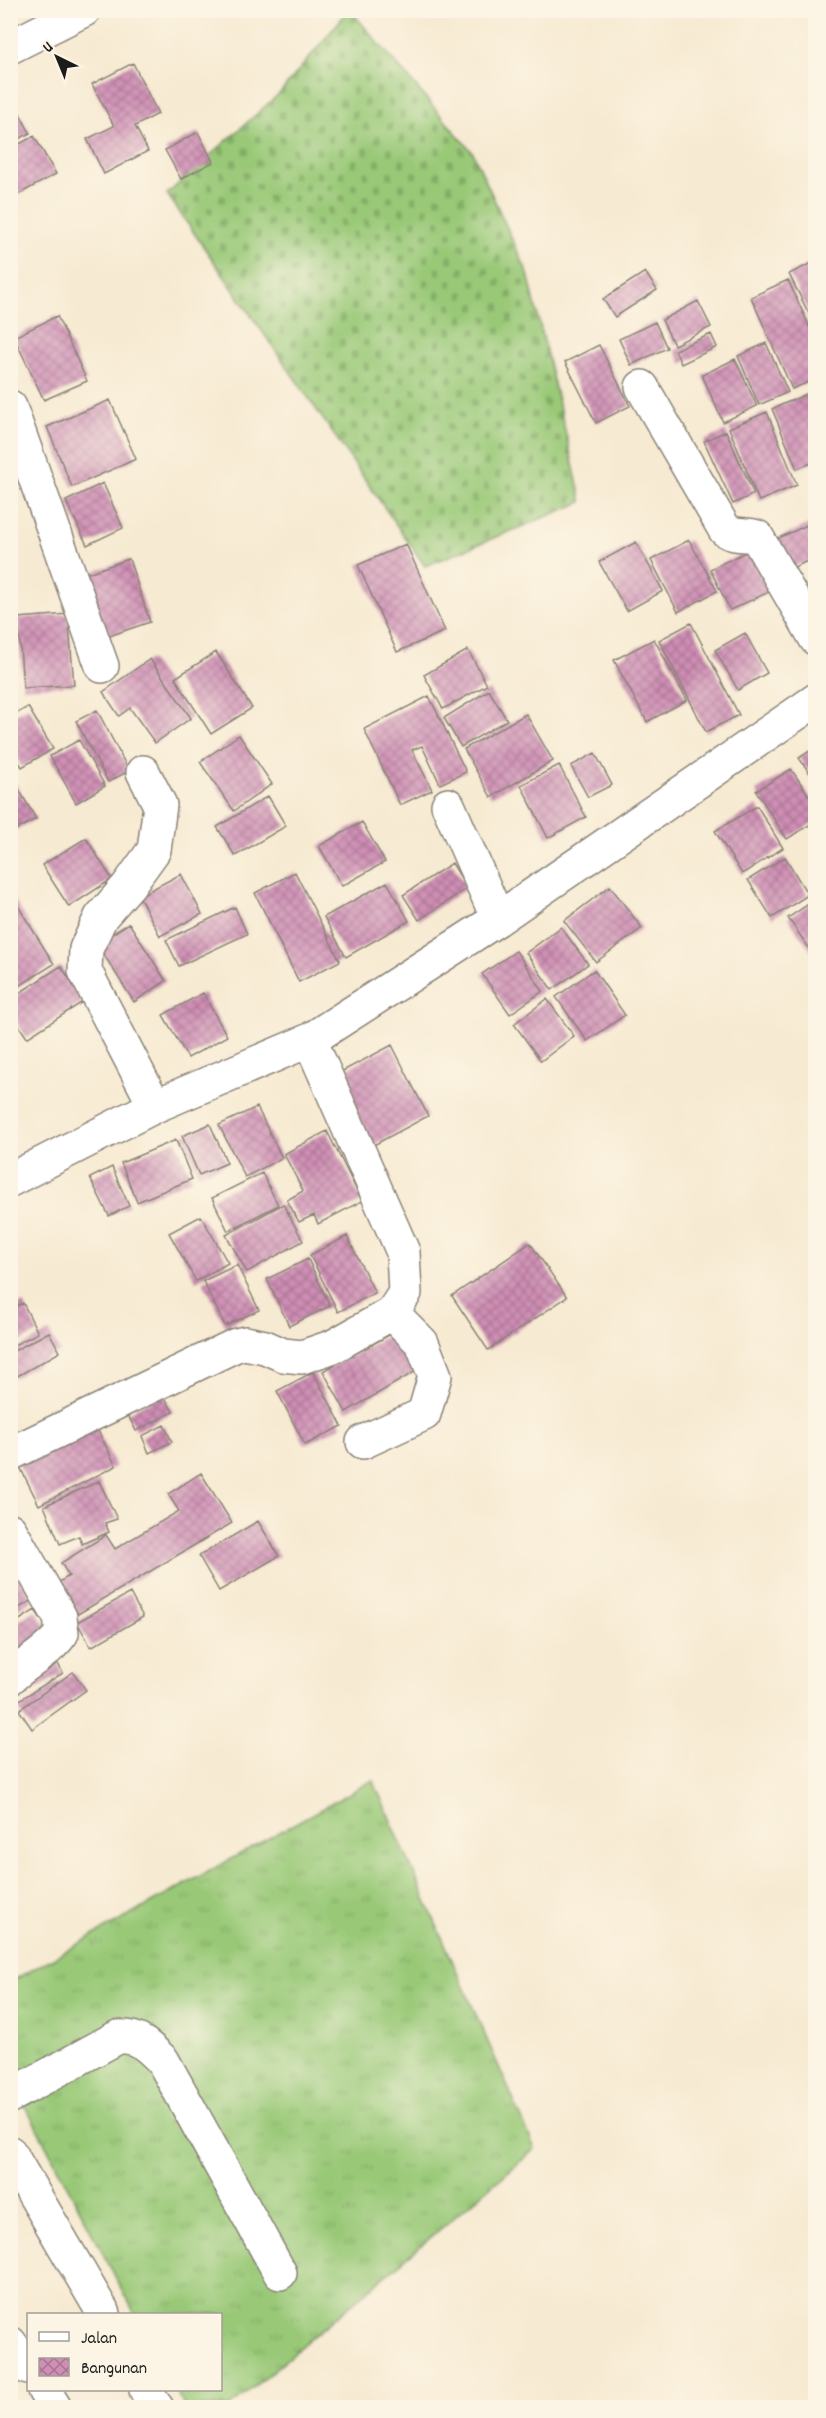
<svg xmlns="http://www.w3.org/2000/svg" width="826" height="2418" font-family="Dekko,sans-serif">
  <style>
    .grass { fill: url(#grass-tufts); stroke: #5a724a; stroke-width: 1.5 }
    .cemetery { fill: url(#cemetery-stones); stroke: #5a724a; stroke-width: 1.5 }
    .building { fill: url(#building-cross-hatch) }
    .lines { fill: none; stroke-linecap: round; stroke-linejoin: round }
    .minor-casing { stroke: #8a8377; stroke-width: 36 }
    .minor { stroke: #fff; stroke-width: 33 }
  </style>
  <defs>
    <pattern id="grass-tufts" width="24" height="20" patternUnits="userSpaceOnUse" patternTransform="scale(1.5)"><rect width="24" height="20" fill="#99c977"/><path d="M3 7l-1-3M5 7V3M7 7l1-3M15 17l-1-3M17 17v-4M19 17l1-3" fill="none" stroke="#83ac66"/></pattern>
    <pattern id="cemetery-stones" width="16" height="16" patternUnits="userSpaceOnUse" patternTransform="scale(1.5)"><rect width="16" height="16" fill="#99c977"/><path d="M2 7V4a2 2 0 0 1 4 0v3zM10 15v-3a2 2 0 0 1 4 0v3z" fill="#83ac66"/></pattern>
    <pattern id="building-cross-hatch" width="8" height="8" patternUnits="userSpaceOnUse" patternTransform="scale(1.5)"><rect width="8" height="8" fill="#cf8eb5"/><path d="M0 0l8 8M0 8l8-8" fill="none" stroke="#a77392"/></pattern>
  </defs>
  <rect width="100%" height="100%" fill="#fcf5e5"/>
  <filter id="ink" filterUnits="userSpaceOnUse"><feTurbulence type="fractalNoise" baseFrequency=".0167" numOctaves="2"/><feDisplacementMap in="SourceGraphic" scale="12" xChannelSelector="R" yChannelSelector="G"/><feConvolveMatrix kernelMatrix="1 2 1 2 8 2 1 2 1" color-interpolation-filters="sRGB"/></filter>
  <filter id="wash" filterUnits="userSpaceOnUse"><feTurbulence type="fractalNoise" baseFrequency=".008" numOctaves="4" result="noise"/><feDisplacementMap in="SourceGraphic" scale="24" xChannelSelector="R" yChannelSelector="G"/><feGaussianBlur stdDeviation="1.35" result="paint"/><feColorMatrix in="noise" values="0 0 0 0 0 0 0 0 0 0 0 0 0 0 0 0 0 1.4 0 .05"/><feComposite in="paint" operator="in"/></filter>
  <g filter="url(#wash)">
    <rect width="100%" height="100%" fill="#f7ead2"/>
    <path class="grass" d="M373,1780L535,2149L230,2407H185L175,2390H220V2314H135L11,2079L10,1982Z"/>
    <path class="cemetery" d="M348,11H351L473,153L528,274L582,502L425,566L167,194L280,93Z"/>
    <g id="blocks">
      <path class="building" d="M133,63L158,114L135,126L148,151L104,174L87,139L114,126L92,84Z
        M13,101L30,133L10,144V102Z
        M198,132L213,162L181,179L165,150Z
        M34,136L56,174L10,199V149Z
        M816,261V323L814,324L789,274Z
        M645,272L657,290L615,317L603,299Z
        M788,280L816,341V379L792,389L751,297Z
        M698,301L711,327L674,345L662,320Z
        M57,316L87,381L44,400L14,337Z
        M655,322L667,348L631,365L619,339Z
        M711,334L717,347L681,364L675,350Z
        M766,343L788,392L759,405L738,356Z
        M599,345L630,406L596,423L565,362Z
        M735,359L757,406L723,422L702,375Z
        M816,390V461L797,469L772,409Z
        M110,400L136,459L72,487L47,427Z
        M767,412L797,485L759,501L729,428Z
        M726,431L754,494L733,504L704,441Z
        M103,483L123,528L87,545L66,501Z
        M816,521V557L786,571L772,541Z
        M689,540L717,591L678,612L651,560Z
        M636,542L663,591L627,611L599,562Z
        M406,544L445,631L397,652L358,565Z
        M750,550L769,592L730,610L710,569Z
        M129,559L150,622L103,638L82,575Z
        M68,614L74,685L23,688L18,618Z
        M691,623L739,715L706,732L659,640Z
        M745,633L767,673L738,690L715,650Z
        M654,639L687,700L647,722L614,660Z
        M468,650L487,685L443,709L424,675Z
        M216,652L252,708L211,734L175,678Z
        M150,659L191,718L155,743L130,708L119,716L103,692Z
        M489,690L507,720L461,747L444,718Z
        M429,696L466,772L440,784L422,746L412,750L432,790L400,805L364,729Z
        M28,707L53,749L22,767L10,747V717Z
        M97,710L129,771L108,782L76,721Z
        M526,714L553,761L491,797L464,749Z
        M239,735L272,784L234,811L200,762Z
        M79,740L105,786L76,803L50,756Z
        M816,747V782L799,758Z
        M595,753L612,785L588,797L571,766Z
        M559,765L586,817L548,838L521,785Z
        M791,769L816,806V821L787,839L756,791Z
        M10,774L36,819L10,833Z
        M268,796L286,826L235,856L217,827Z
        M757,806L783,848L742,874L715,831Z
        M362,822L385,862L342,886L319,846Z
        M86,838L112,879L69,907L42,865Z
        M785,857L808,895L772,918L748,880Z
        M452,863L467,888L419,920L403,895Z
        M295,872L340,961L299,982L255,893Z
        M181,874L202,914L160,936L139,896Z
        M387,882L409,921L346,957L324,917Z
        M610,886L642,928L596,962L564,921Z
        M13,898L54,964L10,992V900Z
        M816,899V958L788,918Z
        M235,907L247,934L179,966L166,940Z
        M129,923L166,981L134,1002L97,944Z
        M561,927L588,964L552,990L526,953Z
        M516,951L543,991L510,1014L482,974Z
        M61,966L84,1001L27,1038L10,1012V999Z
        M594,970L625,1015L587,1041L556,997Z
        M203,993L227,1036L188,1058L163,1015Z
        M547,999L574,1036L541,1061L514,1024Z
        M392,1045L428,1116L372,1146L335,1075Z
        M257,1107L282,1158L245,1177L219,1125Z
        M210,1124L227,1163L199,1175L182,1136Z
        M327,1131L362,1201L318,1224L314,1215L299,1222L287,1200L303,1191L284,1154Z
        M176,1140L192,1179L137,1202L121,1163Z
        M112,1167L129,1206L109,1216L90,1178Z
        M262,1173L278,1205L228,1231L212,1198Z
        M283,1204L303,1241L247,1272L226,1235Z
        M201,1216L228,1263L196,1281L169,1233Z
        M347,1236L375,1293L338,1312L310,1255Z
        M530,1243L567,1297L488,1350L452,1296Z
        M308,1259L330,1306L289,1326L267,1279Z
        M237,1265L259,1310L225,1326L203,1281Z
        M23,1303L38,1333L10,1347V1309Z
        M400,1329L423,1367L346,1412L323,1371Z
        M49,1332L60,1352L14,1378L10,1372V1353Z
        M313,1372L342,1426L305,1445L277,1391Z
        M163,1394L173,1412L136,1431L127,1413Z
        M93,1421L116,1466L39,1505L16,1459Z
        M164,1425L172,1442L149,1453L142,1436Z
        M201,1473L232,1523L78,1614L59,1582L69,1576L61,1563L106,1535L115,1549L179,1511L168,1494Z
        M99,1481L117,1519L105,1523L109,1532L82,1544L79,1536L60,1544L44,1506Z
        M258,1521L279,1556L219,1591L199,1556Z
        M10,1561L33,1600L10,1613Z
        M130,1593L143,1617L91,1647L77,1622Z
        M35,1610L50,1632L10,1657V1626Z
        M57,1662L63,1673L10,1706V1692Z
        M73,1672L86,1690L32,1729L19,1710Z"/>
    </g>
  </g>
  <g filter="url(#ink)">
    <use href="#blocks" fill-opacity="0" stroke="#8a8377" stroke-width="1.5"/>
    <g class="lines">
      <g class="minor-casing">
        <path id="minor" d="M10,47L84,10
          M642,387L725,530C736,537 745,533 757,537L816,639
          M10,407L102,666
          M143,772L160,805L154,850L128,886L101,917L86,949L85,971L155,1106
          M448,805L498,919
          M10,1180L155,1106L310,1040L498,919L816,700
          M363,1442L424,1414L435,1376L422,1343L392,1313
          M10,1454L236,1345L245,1343L265,1347L283,1355L302,1357L334,1346L392,1313L405,1293L403,1252L310,1040
          M10,1530L60,1617L62,1633C49,1652 27,1662 10,1678
          M10,2096L118,2037C138,2035 149,2047 163,2061L280,2273
          M10,2153L104,2314
          M10,2343L28,2368
          M44,2390L55,2408
          M146,2390L157,2408"/>
      </g>
      <use href="#minor" class="minor"/>
    </g>
  </g>
  <rect width="826" height="2418" fill="none" stroke="#fcf5e5" stroke-width="36"/>
  <rect x="27" y="2313" width="195" height="78" fill="#fcf5e5" stroke="#a29e95" stroke-width="1.5"/>
  <rect x="39" y="2332" width="30" height="9" fill="#ffffff" stroke="#a29e95" stroke-width="1.5"/>
  <text x="81" y="2343" font-size="18" fill="#1c1c1c">Jalan</text>
  <rect x="39" y="2358" width="30" height="18" fill="url(#building-cross-hatch)" stroke="#a29e95" stroke-width="1.5"/>
  <text x="81" y="2373" font-size="18" fill="#1c1c1c">Bangunan</text>
  <g transform="translate(57 57) rotate(317)" stroke="#fcf5e5" stroke-width="4.5" paint-order="stroke">
  <path d="M0-4.5L10 22L0 15L-10 22Z" fill="#1c1c1c"/>
  <text y="-9" font-size="16" font-weight="bold" text-anchor="middle" fill="#1c1c1c">U</text>
  </g>
</svg>
